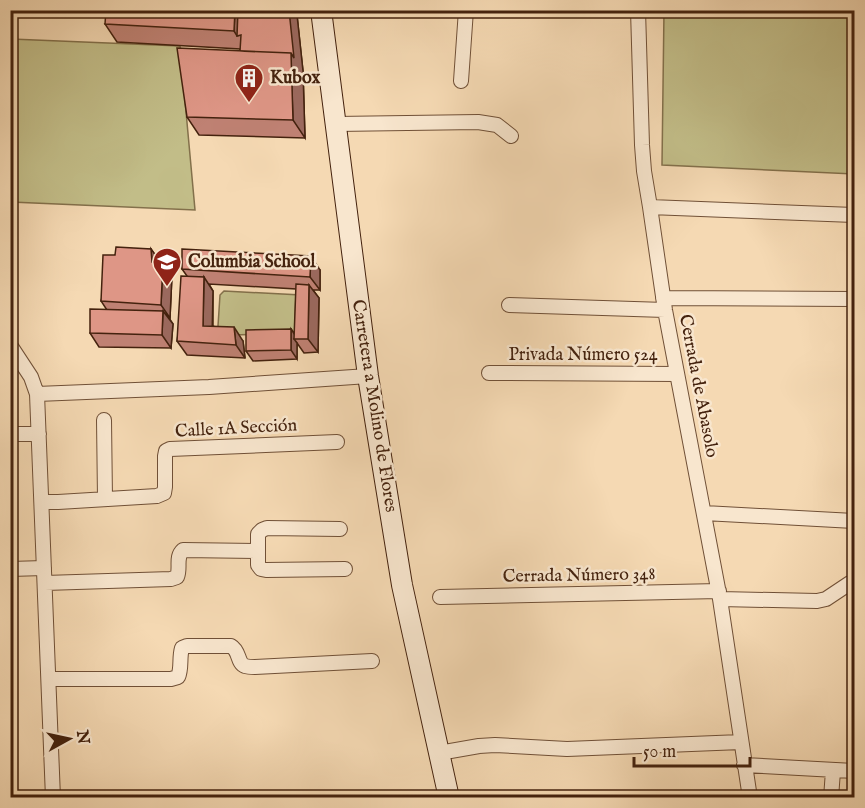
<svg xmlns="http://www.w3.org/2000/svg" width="865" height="808" font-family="'IM FELL English',serif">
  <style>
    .green { fill: #c2bd88; stroke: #83704b; stroke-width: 1.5 }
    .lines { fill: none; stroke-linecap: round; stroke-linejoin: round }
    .minor-casing { stroke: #705037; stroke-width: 16 }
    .secondary-casing { stroke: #44220e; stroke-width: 22 }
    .minor { stroke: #f8e6ce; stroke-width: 14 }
    .secondary { stroke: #f8e6ce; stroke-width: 20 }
    .wall { fill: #bf8173; stroke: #44220e; stroke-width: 1.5 }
    .shaded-wall { fill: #9b695e; stroke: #44220e; stroke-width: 1.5 }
    .building { fill: #de9686; stroke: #44220e; stroke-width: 1.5 }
    .labels { text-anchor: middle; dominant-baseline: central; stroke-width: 5; stroke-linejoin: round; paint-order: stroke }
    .poi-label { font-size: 18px; font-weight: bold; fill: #44220e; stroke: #f8e6ce; text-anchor: start }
    .street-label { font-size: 18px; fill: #44220e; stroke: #f8e6ce }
  </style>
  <rect width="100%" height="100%" fill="#f5d9b3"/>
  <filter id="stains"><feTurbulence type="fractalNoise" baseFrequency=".00333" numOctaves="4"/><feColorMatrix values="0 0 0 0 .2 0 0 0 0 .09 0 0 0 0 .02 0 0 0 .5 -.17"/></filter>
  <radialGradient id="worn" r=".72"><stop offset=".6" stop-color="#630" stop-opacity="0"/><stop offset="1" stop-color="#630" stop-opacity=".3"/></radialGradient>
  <path class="green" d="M765,11L854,17V174L662,165L664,11Z
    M11,39L180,46L195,210L11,202Z
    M224,291L301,295L297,334L224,335L218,326L220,295Z"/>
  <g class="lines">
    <g class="minor-casing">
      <path id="minor" d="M638,10L642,145L644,171L650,207L665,310L720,599L750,798
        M461,81L466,10
        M336,124L478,122L497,125L511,136
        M650,207L854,215
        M663,298L854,299
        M509,305L665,310
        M10,345L31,377L37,394L53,798
        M489,373L677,374
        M37,394L209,387L368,376
        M104,420L105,499
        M10,434H39
        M42,502H58L157,496L164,493L165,487V456L166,451L170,449L337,442
        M704,513L854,521
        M340,529L267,528L262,530L258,534V565L261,569L266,570L345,569
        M10,569L44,568
        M45,583L171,579L177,577C181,568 175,557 183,550L258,551
        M440,597L719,591
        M720,599L817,601L826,599L850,583L854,582
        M49,679H171L178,677C182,668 179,658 182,648L187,646H231C240,651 237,663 245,666C248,667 252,667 255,667L372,661
        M439,753L479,746L495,745L567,749L741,742
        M744,765L854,771
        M831,798L833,771"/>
    </g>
    <g class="secondary-casing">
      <path id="secondary" d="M321,10L368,376L402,585L449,798"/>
    </g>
    <use href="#minor" class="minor"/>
    <use href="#secondary" class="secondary"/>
  </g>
  <path class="wall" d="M297,15L303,71L305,138L199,135L187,117L240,51V49L117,42L105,24Z
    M151,249L160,262L172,275L170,318H169L173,324L171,348L99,347L90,333L107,310L101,301L115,255Z
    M182,269L320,270V290H313L319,298L318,352L304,353L297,343V359L253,361L246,351L291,329L295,334L296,289L209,284L213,291V326L243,341L245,358L187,355L177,341L187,276Z"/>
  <path class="shaded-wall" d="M235,10H240L241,35L237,36L234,31Z
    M289,10H294L297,15L303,71L305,138L293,120Z
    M151,249L161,263L152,262Z
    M311,256L320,270V290L310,277Z
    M163,262L172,275L170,318L161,305Z
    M204,277L213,291L212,339L203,326Z
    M309,285L319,298L318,352L308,339Z
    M163,311L173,324L171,348L162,335Z
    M234,327L243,341L245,358L236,345Z
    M291,329L297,338L294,339L297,343V359L291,350Z"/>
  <path class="building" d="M106,10H235L234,31L105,24Z
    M238,10H289L294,58L291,53L240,51L241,35L237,36Z
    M177,48L291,53L293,120L187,117Z
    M116,247L151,249L152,262H163L161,305L101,301L103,255H115Z
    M182,249L311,256L310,277L182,269Z
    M181,276L204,277L203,326L234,327L236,345L177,341Z
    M296,284L309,285L308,339H294Z
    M90,309L163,311L162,335L90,333Z
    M291,329V350L246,351V330Z"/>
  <defs>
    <g id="building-pin" transform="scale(1.5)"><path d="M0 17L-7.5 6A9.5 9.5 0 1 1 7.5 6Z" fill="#8f2418" stroke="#f8e6ce"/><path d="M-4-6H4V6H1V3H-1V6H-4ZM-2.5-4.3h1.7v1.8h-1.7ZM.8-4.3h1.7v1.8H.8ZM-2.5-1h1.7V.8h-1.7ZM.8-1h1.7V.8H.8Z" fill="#fff"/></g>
    <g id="school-pin" transform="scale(1.5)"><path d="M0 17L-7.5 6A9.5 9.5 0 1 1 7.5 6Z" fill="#8f2418" stroke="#f8e6ce"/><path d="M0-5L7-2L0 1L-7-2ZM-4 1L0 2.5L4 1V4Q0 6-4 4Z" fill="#fff"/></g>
  </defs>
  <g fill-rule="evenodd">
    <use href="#building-pin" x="249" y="78"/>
    <use href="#school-pin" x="167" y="262"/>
  </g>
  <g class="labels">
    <g class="poi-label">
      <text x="270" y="78">Kubox</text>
      <text x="188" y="262">Columbia School</text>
    </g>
    <g class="street-label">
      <text x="583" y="355">Privada Número 524</text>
      <text transform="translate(698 386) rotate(79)">Cerrada de Abasolo</text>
      <text transform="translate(374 406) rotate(81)">Carretera a Molino de Flores</text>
      <text transform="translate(236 429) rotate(-3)">Calle 1A Sección</text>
      <text transform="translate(579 576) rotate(-1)">Cerrada Número 348</text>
    </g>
  </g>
  <rect width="865" height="808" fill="none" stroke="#f5d9b3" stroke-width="36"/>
  <rect x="12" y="12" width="841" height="784" fill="none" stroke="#44220e" stroke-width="3"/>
  <rect x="18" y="18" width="829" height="772" fill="none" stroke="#44220e" stroke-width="1.5"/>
  <g transform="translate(69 739) rotate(82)" stroke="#f8e6ce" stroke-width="4.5" paint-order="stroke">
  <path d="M0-4.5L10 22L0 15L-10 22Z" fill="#44220e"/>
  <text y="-9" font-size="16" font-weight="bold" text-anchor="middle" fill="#44220e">N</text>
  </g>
  <path d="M634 757v9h116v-9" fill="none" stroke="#44220e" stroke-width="3"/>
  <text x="643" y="757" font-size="18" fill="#44220e" stroke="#f8e6ce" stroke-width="4.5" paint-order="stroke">50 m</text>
  <rect width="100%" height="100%" filter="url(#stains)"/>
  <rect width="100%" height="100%" fill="url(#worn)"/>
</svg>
